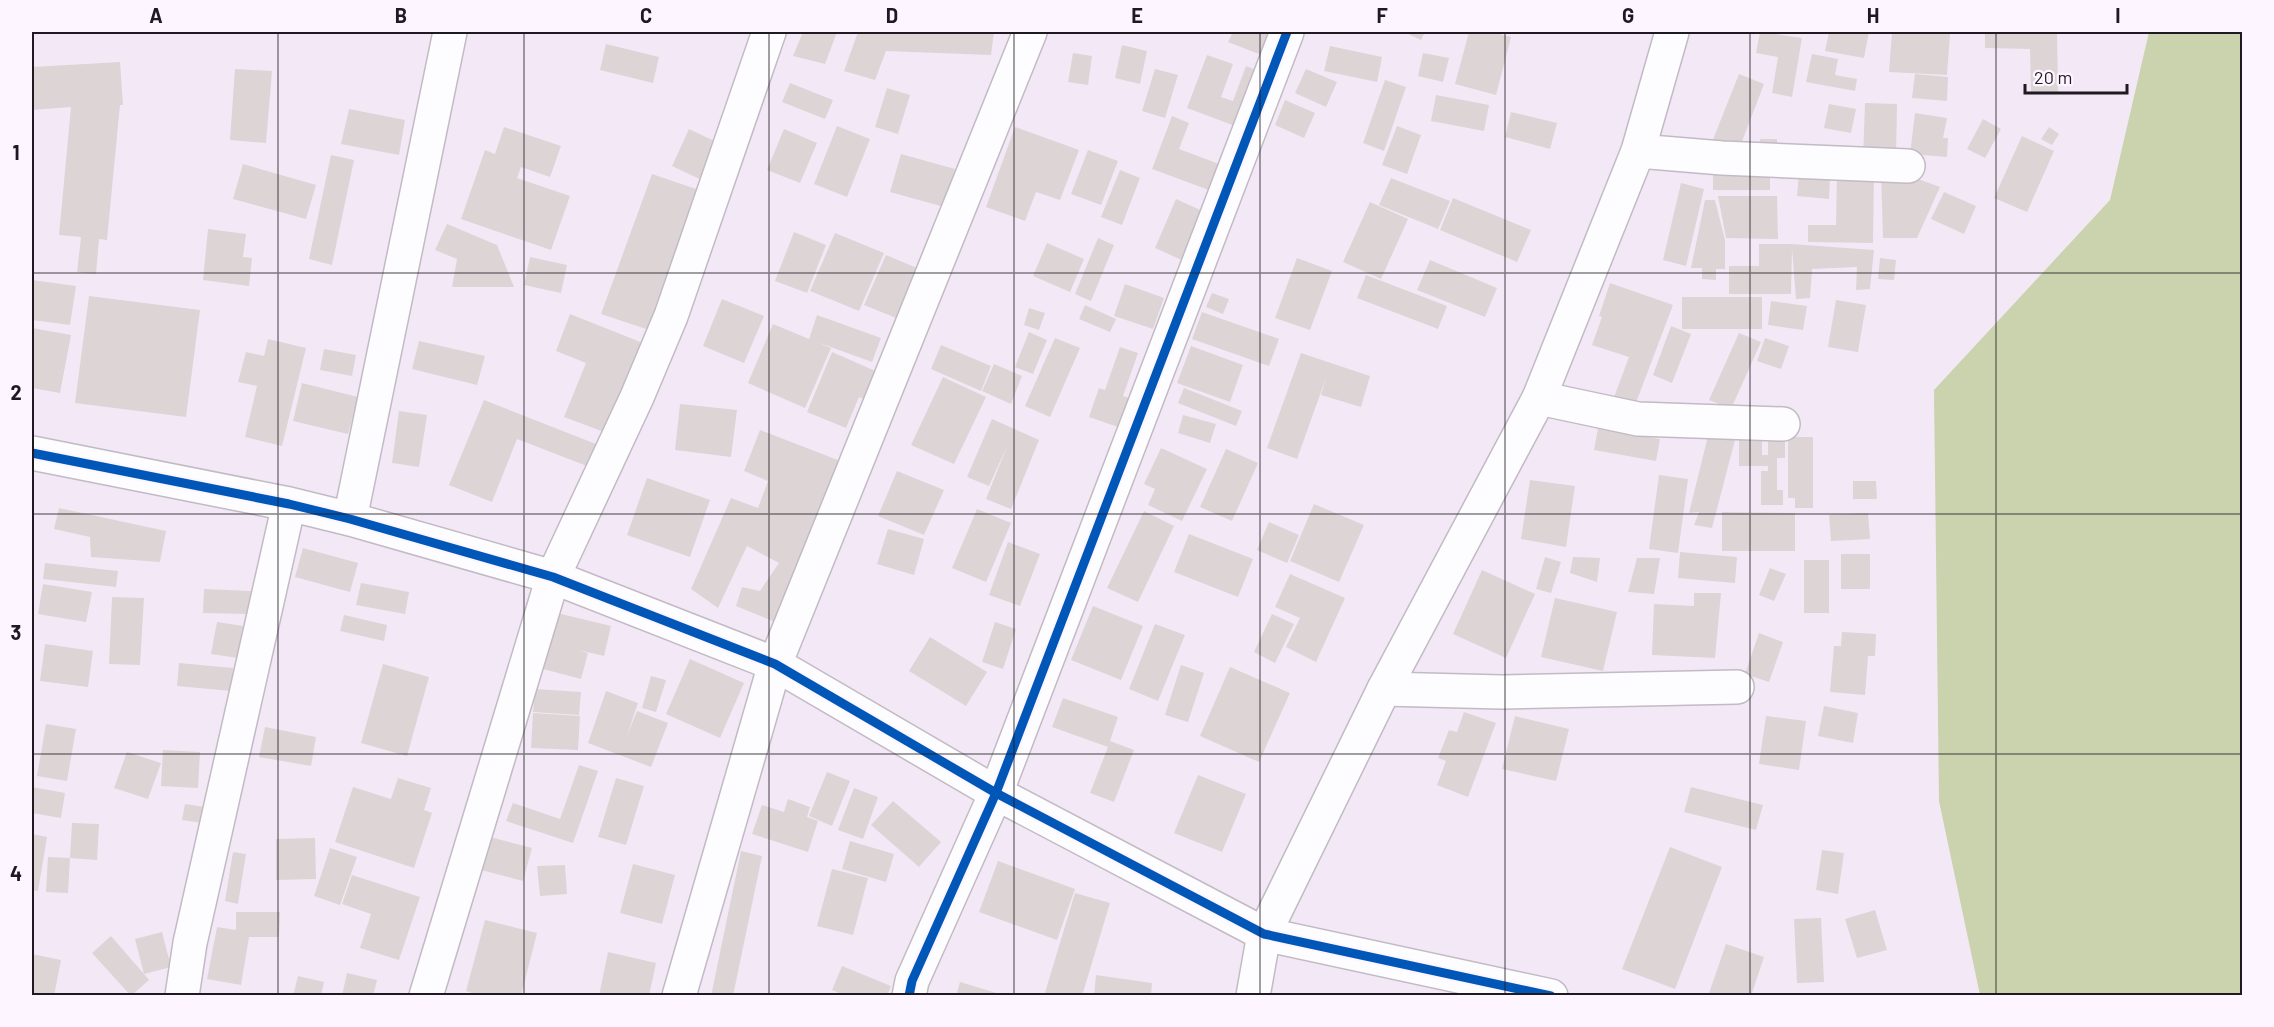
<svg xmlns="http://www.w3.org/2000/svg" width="2274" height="1027" font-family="Barlow,sans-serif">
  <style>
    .forest { fill: #cad3ae }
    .building { fill: #ddd4d6 }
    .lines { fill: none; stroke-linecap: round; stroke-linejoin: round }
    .minor-casing { stroke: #c2bac4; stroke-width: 36 }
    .major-casing { stroke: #c2bac4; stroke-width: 36 }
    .minor { stroke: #fdfcfe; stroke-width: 33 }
    .major { stroke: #fdfcfe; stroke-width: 33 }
    .cycleway-casing { stroke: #fdf5ff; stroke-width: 13 }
    .cycleway { stroke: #0057b8; stroke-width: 9 }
    .grid { fill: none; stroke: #1f1921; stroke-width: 1.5; stroke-opacity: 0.55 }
    .neatline { fill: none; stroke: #1f1921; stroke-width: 2 }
    .grid-label { font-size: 20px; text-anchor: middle; font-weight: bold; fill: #1f1921 }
  </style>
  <rect width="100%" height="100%" fill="#f3e9f6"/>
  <path class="forest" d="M2149,32H2242V995H1980L1939,801L1934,390L2110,200Z"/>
  <path class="building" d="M803,32H837L825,64L793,56Z
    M858,32H994L991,55L886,51L875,80L844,71Z
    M1233,32H1274L1264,56L1228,42Z
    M1404,32H1425L1421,40Z
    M1469,32H1492L1511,37L1496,95L1455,84Z
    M1760,32L1802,38L1792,97L1772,93L1778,57L1756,53Z
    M1829,32H1869L1864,58L1825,51Z
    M1892,32L1950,34L1947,75L1889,72Z
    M1985,32H2057L2058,93H2031L2030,49L1985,48Z
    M606,44L659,57L653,83L600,70Z
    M1122,45L1147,51L1140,84L1115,78Z
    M1330,46L1382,57L1377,82L1324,71Z
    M1073,53L1092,56L1088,85L1068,82Z
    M1423,53L1449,58L1443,82L1418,76Z
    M1812,54L1838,59L1835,75L1857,79L1855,91L1806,82Z
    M1207,55L1233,64L1221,97L1233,101L1246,66L1264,73L1243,129L1187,108Z
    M120,62L123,105H120L107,240L99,239L96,274L77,272L81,237L59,235L71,107L32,110V67Z
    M235,69L272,71L266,143L230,140Z
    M1155,69L1178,75L1165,118L1142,111Z
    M1306,69L1337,82L1326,107L1295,93Z
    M1739,74L1764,84L1738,152L1712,142Z
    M1915,74L1948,77L1947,101L1912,98Z
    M1385,80L1406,87L1384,151L1363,143Z
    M790,83L833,100L825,119L782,102Z
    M887,88L910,95L898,134L875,127Z
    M1436,95L1489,105L1484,131L1431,121Z
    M1285,100L1315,113L1304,138L1275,125Z
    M1865,103L1897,104L1896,159L1863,158Z
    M1829,104L1856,109L1851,133L1824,128Z
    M349,109L405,120L399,155L341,144Z
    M1511,112L1557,123L1550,149L1505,137Z
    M1915,113L1947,118L1943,138H1948L1947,157L1910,154Z
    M1172,116L1189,123L1179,149L1227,167L1217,193L1152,169Z
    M1983,119L2001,129L1985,158L1967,149Z
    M837,126L870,139L847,197L814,184Z
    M1397,126L1421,135L1407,174L1382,165Z
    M504,127L561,146L550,177L521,167L517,178L570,196L551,250L461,219L485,150L495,154Z
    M1015,127L1079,150L1060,200L1036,192L1025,221L986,207Z
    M2049,127L2059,134L2052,145L2041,139Z
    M689,129L727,147L710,184L672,166Z
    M784,129L817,143L800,183L767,170Z
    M2022,136L2054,151L2027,212L1994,198Z
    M1760,139H1777V154H1760Z
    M1088,150L1118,161L1101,205L1071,194Z
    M901,154L955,169L944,207L890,192Z
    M331,155L354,160L332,265L309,259Z
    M243,164L316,185L306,219L233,199Z
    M1713,165H1770V190H1713Z
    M1120,170L1140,178L1122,225L1101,217Z
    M1881,172L1910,176L1940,187L1917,238H1883Z
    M1799,173L1830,176L1829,199L1797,196Z
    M1837,173H1874L1873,243L1808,242V225H1836Z
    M652,174L699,190L649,330L601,314Z
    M1391,178L1450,201L1438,229L1379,205Z
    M1681,183L1704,189L1686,266L1663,260Z
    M1944,192L1976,206L1964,234L1931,219Z
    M1718,196H1777L1778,239L1726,238Z
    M1453,198L1531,230L1517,262L1440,230Z
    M1176,199L1207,213L1186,262L1155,248Z
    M1705,200H1715L1725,240V269H1716V280L1702,279V268H1691Z
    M1370,202L1408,219L1381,279L1343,262Z
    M447,224L497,245L514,287H452L457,259L435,250Z
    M208,229L246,234L243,257L252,258L249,286L203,280Z
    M794,232L826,245L807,293L775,281Z
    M835,233L884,253L859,311L810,291Z
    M1098,238L1114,245L1091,301L1075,294Z
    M1047,243L1084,259L1070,292L1033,276Z
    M1759,244H1791L1874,250L1870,289L1856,290L1857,267L1812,269L1810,298L1796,299L1792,248L1791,294H1729V266H1759Z
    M886,255L917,268L896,318L864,305Z
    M530,257L567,265L561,293L524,285Z
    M1297,258L1332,271L1310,330L1275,318Z
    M1880,258L1896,260L1894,280L1878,279Z
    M1430,260L1497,288L1485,317L1417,290Z
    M1366,275L1447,306L1438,329L1357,298Z
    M32,280L76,286L70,325L32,320Z
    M1610,283L1673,305L1634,408L1613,400L1629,357L1592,345L1602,317L1599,316Z
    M1125,284L1164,298L1153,329L1114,316Z
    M1212,293L1229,299L1223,314L1206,307Z
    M89,296L200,310L186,417L75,403Z
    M1682,297H1762V329H1682Z
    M722,299L764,316L744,363L703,346Z
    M1836,300L1866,305L1858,352L1828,347Z
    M1771,301L1807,306L1803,330L1768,325Z
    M1085,305L1116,319L1110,332L1079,319Z
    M1029,308L1045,313L1039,330L1024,325Z
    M1202,312L1279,339L1269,366L1192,339Z
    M570,314L643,343L607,433L564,417L586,363L556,351Z
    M817,315L881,338L872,362L817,342L831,348L805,408L748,383L773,324L809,339Z
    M1671,326L1691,334L1672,383L1653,375Z
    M32,328L71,335L60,393L32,388Z
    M1029,332L1047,340L1033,374L1015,367Z
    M1739,333L1761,342L1731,409L1709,400Z
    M1055,338L1080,348L1050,417L1025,406Z
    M1765,338L1789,346L1781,369L1757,361Z
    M268,339L306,348L282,446L245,437L257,386L238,382L246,352L264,356Z
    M419,341L485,356L477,385L412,369Z
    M941,345L991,366L981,391L931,369Z
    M1191,346L1243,365L1230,402L1177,383Z
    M1120,347L1138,353L1123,396L1129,398L1118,427L1089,417L1099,388L1105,390Z
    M324,349L356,355L352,376L320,370Z
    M832,352L880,373L868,401L859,397L846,428L807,412Z
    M1301,353L1370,376L1361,407L1321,395L1326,378L1297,459L1267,448Z
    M994,364L1022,376L1011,404L982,391Z
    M943,377L986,397L954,464L911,445Z
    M302,383L358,397L348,434L293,421Z
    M1184,388L1242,411L1236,426L1178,403Z
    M484,400L601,446L592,468L517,439L492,502L449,485Z
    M680,404L737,410L731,457L675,450Z
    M399,411L427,415L419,467L392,463Z
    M1183,415L1216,424L1210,443L1178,433Z
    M992,419L1039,440L1011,509L986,499L1008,444L989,486L967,477Z
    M1598,428L1660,439L1656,461L1594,450Z
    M760,430L843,462L775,622L736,606L742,587L760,591L779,563L747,546L718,608L691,589L731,498L758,508L768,481L744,471Z
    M1708,436H1736L1712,528L1694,525L1699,512L1689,513Z
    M1768,436H1785V458H1777V490H1783V505H1761V471H1768V466H1739V437H1762V455H1768Z
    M1788,437H1813V508H1795V498H1788Z
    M1161,448L1207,469L1182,521L1148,505L1155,489L1144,484Z
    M1226,449L1258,463L1232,521L1200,507Z
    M897,471L944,490L924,535L878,516Z
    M1659,475L1688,479L1678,553L1649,549Z
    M647,478L710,500L690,557L627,535Z
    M1530,480L1575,486L1566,547L1521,539Z
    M1853,481H1876L1877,499H1853Z
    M1314,504L1364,525L1339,582L1290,561Z
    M59,508L166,531L160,562L91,557L90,537L54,529Z
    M977,509L1011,523L986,582L952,568Z
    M1144,511L1174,526L1138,602L1107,588Z
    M1722,512L1795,513V551H1722Z
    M1868,513L1870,539L1831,541L1829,515Z
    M1269,522L1299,535L1287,563L1257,550Z
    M888,529L924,539L914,575L877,564Z
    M1189,534L1253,559L1238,597L1174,572Z
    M1008,542L1040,554L1020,606L989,595Z
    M303,548L358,563L350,592L295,577Z
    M1680,552L1737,557L1735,583L1678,578Z
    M1841,554H1870V589H1841Z
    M1545,557L1561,562L1551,593L1536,589Z
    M1573,557L1600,558L1597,582L1570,573Z
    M1637,558H1660L1654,594L1628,592Z
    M1804,560H1829V613H1804Z
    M45,563L118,571L116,587L43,579Z
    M1770,568L1786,574L1774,601L1759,595Z
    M1482,570L1535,594L1506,658L1453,634Z
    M1290,574L1345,598L1316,662L1286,647L1300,618L1275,607Z
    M361,583L409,592L405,614L356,605Z
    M43,584L92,592L86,622L38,614Z
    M204,589L251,591L250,614L203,613Z
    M1694,593H1721L1715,658L1652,655L1654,604L1694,606Z
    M112,597L144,598L140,665L109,664Z
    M1555,598L1617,612L1603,671L1541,657Z
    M1093,606L1143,626L1121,680L1071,660Z
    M557,613L611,626L604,656L579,650L588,653L581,679L543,669Z
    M1272,614L1294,624L1275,663L1254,652Z
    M344,615L387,625L384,641L340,631Z
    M217,622L243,626L238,658L211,654Z
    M995,622L1016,629L1003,669L982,662Z
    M1155,624L1185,635L1158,701L1129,689Z
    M1842,632L1876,634L1875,656H1868L1865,695L1830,692L1834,646H1841Z
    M1759,633L1783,642L1769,682L1745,674Z
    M930,637L987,672L966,706L909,671Z
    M45,644L93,651L88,687L40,681Z
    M690,659L744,683L720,738L666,714Z
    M179,663L233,668L231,691L177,686Z
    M383,664L429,677L407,756L361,743Z
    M1181,665L1204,673L1188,722L1165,715Z
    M1230,667L1290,693L1259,762L1200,736Z
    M651,676L666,680L656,712L642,708Z
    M535,689L581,692L579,715L533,712Z
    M606,691L638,703L626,738L637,711L668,723L651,767L588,743Z
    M1063,698L1118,717L1110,741L1134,750L1114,802L1090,793L1108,747L1052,727Z
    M1824,706L1858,713L1853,743L1818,736Z
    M1464,712L1496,723L1468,797L1437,785L1446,761L1438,758L1449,730L1457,732Z
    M533,713L580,716L578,750L531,748Z
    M1515,716L1569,729L1556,781L1502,769Z
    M1766,716L1806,721L1799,770L1759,764Z
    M46,724L76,729L67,781L37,776Z
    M265,727L316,737L311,766L259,757Z
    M163,750L200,752L198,788L161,786Z
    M127,752L161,763L148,799L114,788Z
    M579,765L598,771L573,843L506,821L513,803L560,819Z
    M827,772L850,781L832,826L809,816Z
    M1198,775L1246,794L1222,852L1174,833Z
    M398,778L431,788L424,810L432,813L414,868L335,842L353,787L391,799Z
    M616,778L644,786L626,845L598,837Z
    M32,787L65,793L61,818L32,813Z
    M1691,787L1763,805L1756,830L1684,812Z
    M854,788L878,797L863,839L838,830Z
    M788,799L810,807L807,817L818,821L808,852L752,834L762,805L784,812Z
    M893,801L941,842L919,867L871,825Z
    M185,804L205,807L203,823L182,820Z
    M72,823L99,824L97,860L70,858Z
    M32,834L47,837L38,891L32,890Z
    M490,837L532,848L523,881L481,870Z
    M315,838L316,879L276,880V839Z
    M850,841L894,854L886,882L842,869Z
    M1670,847L1722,867L1675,989L1622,969Z
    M330,848L357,857L340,905L314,896Z
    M1822,850L1844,853L1838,894L1816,890Z
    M741,851L762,856L733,996H711Z
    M233,852L246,854L238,904L225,901Z
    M48,857L70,858L68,893L46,892Z
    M998,861L1075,889L1057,940L979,912Z
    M633,864L675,875L662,924L620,913Z
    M565,865L567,894L540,896L537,866Z
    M832,869L868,878L853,935L817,926Z
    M352,875L420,897L399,960L360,948L371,914L342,904Z
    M1075,893L1110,903L1082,996H1044Z
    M1875,910L1887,950L1857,958L1845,919Z
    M236,912H280L279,937H249L241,985L207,979L217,927L236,930Z
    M1821,918L1824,982L1797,983L1794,919Z
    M485,920L537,933L521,996H481L466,991Z
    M162,932L171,967L144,974L149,980L131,996L92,953L111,936L144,974L135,939Z
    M1726,944L1764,957L1751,996H1708Z
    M608,952L656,963L649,996H599Z
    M32,954L61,960L54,996H32Z
    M842,966L891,986L887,996H846L832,990Z
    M347,973L377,980L373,996H342Z
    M1096,975L1152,983L1151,996H1094Z
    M298,976L324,982L321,996H293Z
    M960,982L1003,995V996H956Z"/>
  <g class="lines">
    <g class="minor-casing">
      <path id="minor" d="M1638,151L1722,158L1908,166
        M1539,398L1638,419L1783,424
        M32,453L289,504L350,519L553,577L775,664L996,793L1264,934L1551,996
        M350,519L450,32
        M1384,689L1502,692L1737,687
        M182,996L190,943L289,504
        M426,996L553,577L637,397L671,316L769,32
        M679,996L775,664L1030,32
        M909,996L912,981L996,793L1287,32"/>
    </g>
    <g class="major-casing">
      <path id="major" d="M1253,996L1264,934L1384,689L1539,398L1638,151L1672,32"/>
    </g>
    <use href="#minor" class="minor"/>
    <use href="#major" class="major"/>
    <g class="cycleway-casing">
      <path id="cycleway" d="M32,453L289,504L350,519L553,577L775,664L996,793L1264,934L1551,996
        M909,996L912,981L996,793L1287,32"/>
    </g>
    <use href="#cycleway" class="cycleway"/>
  </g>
  <path class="grid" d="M278,32V996M524,32V996M769,32V996M1014,32V996M1260,32V996M1505,32V996M1750,32V996M1996,32V996M32,273H2242M32,514H2242M32,754H2242"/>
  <rect width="2274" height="1027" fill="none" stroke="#fdf5ff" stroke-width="66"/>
  <path d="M2025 84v9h102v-9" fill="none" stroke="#1f1921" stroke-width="3"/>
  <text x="2034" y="84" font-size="18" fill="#1f1921" stroke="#fdf5ff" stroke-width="4.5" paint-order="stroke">20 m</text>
  <rect x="33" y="33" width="2208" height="961" class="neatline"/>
  <g class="grid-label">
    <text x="156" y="23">A</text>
    <text x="401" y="23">B</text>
    <text x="646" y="23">C</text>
    <text x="892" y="23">D</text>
    <text x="1137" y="23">E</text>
    <text x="1382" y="23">F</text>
    <text x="1628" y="23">G</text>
    <text x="1873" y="23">H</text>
    <text x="2118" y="23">I</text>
    <text x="16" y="160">1</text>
    <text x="16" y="400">2</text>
    <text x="16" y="640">3</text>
    <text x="16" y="881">4</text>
  </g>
</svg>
